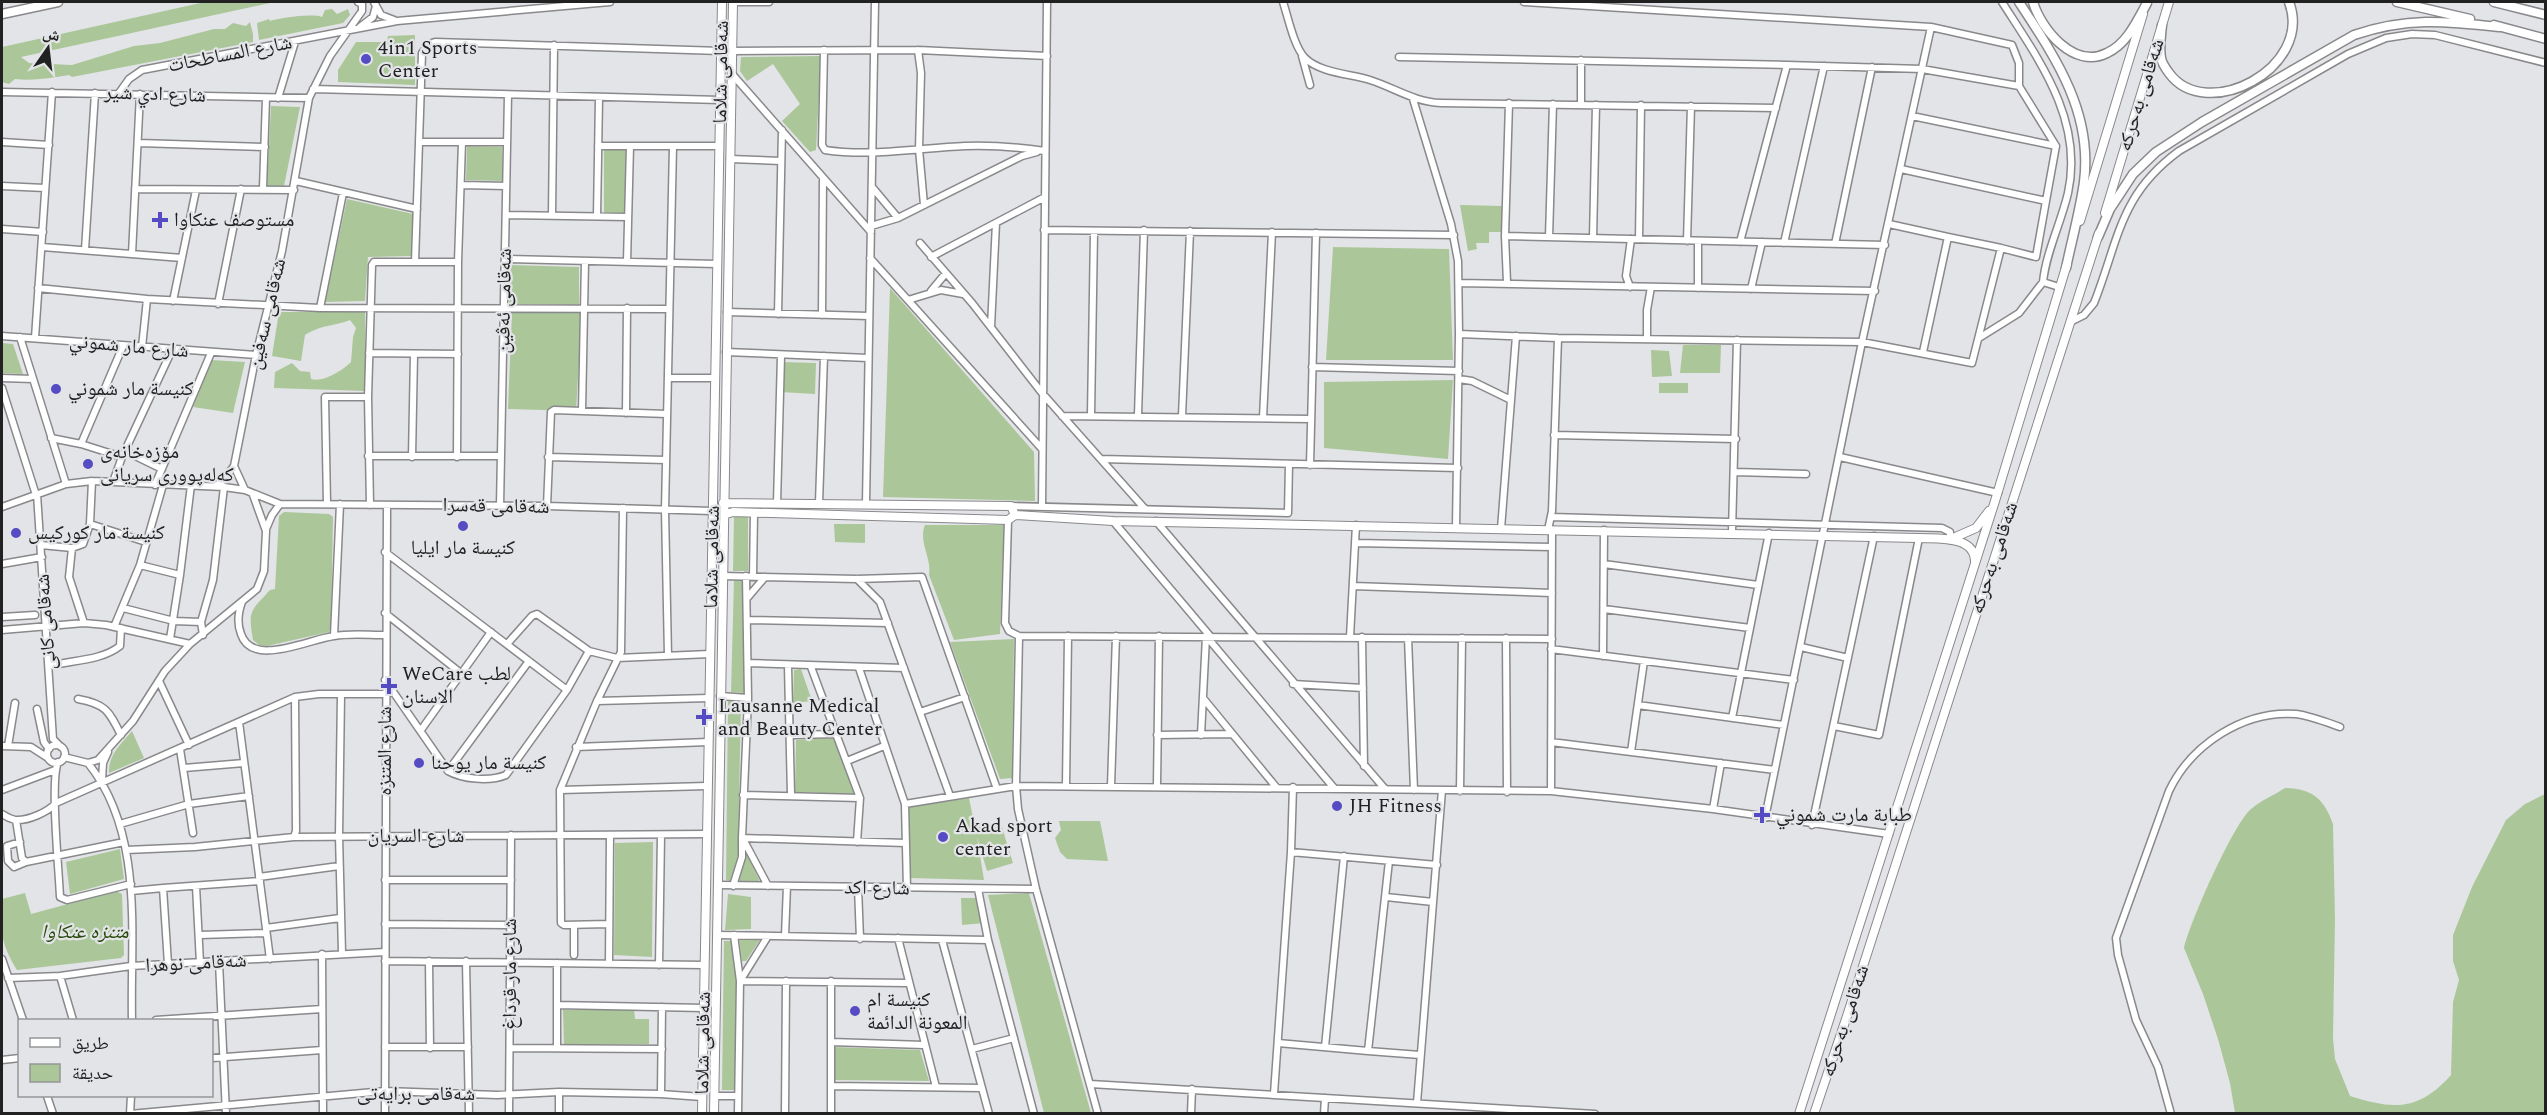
<svg xmlns="http://www.w3.org/2000/svg" width="2547" height="1115" font-family="Spectral,'Noto Naskh Arabic',serif">
  <style>
    .green { fill: #abc799 }
    .lines { fill: none; stroke-linecap: round; stroke-linejoin: round }
    .minor-casing { stroke: #89898c; stroke-width: 9 }
    .major-casing { stroke: #89898c; stroke-width: 10 }
    .highway-casing { stroke: #89898c; stroke-width: 11 }
    .minor { stroke: #fff; stroke-width: 6 }
    .major { stroke: #fff; stroke-width: 8 }
    .highway { stroke: #fff; stroke-width: 8 }
    .poi-dot { fill: #554bc3; stroke: #e3e4e7; stroke-width: 2 }
    .labels { text-anchor: middle; dominant-baseline: central; stroke-width: 4.5; stroke-linejoin: round; paint-order: stroke }
    .poi-label { font-size: 20px; fill: #212122; stroke: #e3e4e7; text-anchor: start }
    .street-label { font-size: 20px; fill: #212122; stroke: #e3e4e7 }
    .park-label { font-size: 20px; font-style: italic; fill: #284908; stroke: #e3e4e7 }
  </style>
  <rect width="100%" height="100%" fill="#e3e4e7"/>
  <path class="green" d="M205,2H275L21,57L29,63L72,65L134,46L160,43L214,29H225L233,23L246,26L250,22L253,34V42L72,77L69,75C50,78 33,81 15,79L9,84L2,82V47Z
    M332,9L337,14L348,9L350,15L343,23L259,40L257,23L269,19L270,21C279,18 313,13 322,17L325,10Z
    M415,35V85L338,82V70L356,42H387L388,36Z
    M821,56L816,150L810,152L782,121L800,104L773,64L747,81L740,71L741,57Z
    M271,106L300,107L284,186H267Z
    M467,146L502,147L503,181L466,180Z
    M604,148L626,149L625,213H604Z
    M347,199L413,214L412,256L368,257L365,301L325,302Z
    M1460,205L1502,206V232H1489V243H1476L1477,249L1468,251Z
    M1333,247L1449,249L1453,360H1326Z
    M510,265L579,267V305L509,304Z
    M890,288L1034,452L1035,501L883,497Z
    M512,311H582L576,411L508,409Z
    M279,312H365V391L274,388L275,372L292,363L300,371L310,372L311,379C323,383 343,370 351,362L353,337L356,328L350,320C332,327 323,324 305,335L301,361L272,356Z
    M2,343L13,344L23,374L2,373Z
    M1683,345H1721L1720,373H1680Z
    M1651,350L1669,351L1672,376L1652,377Z
    M211,360L245,362L233,413L193,407Z
    M782,362L816,363L815,394L780,392Z
    M1453,380L1448,459L1324,448V382Z
    M1659,383H1688V393H1659Z
    M284,512L329,514L333,517L331,627L329,632L267,646L259,645L253,640C248,610 250,612 270,590L275,589L279,516Z
    M734,515H748V571H733Z
    M834,524H865V543L835,542Z
    M925,525H1004L1000,634L954,640L929,575C932,558 918,542 925,525Z
    M734,579H744L745,693L731,692Z
    M1014,639L1012,778L1000,779L950,642Z
    M801,669L812,701L793,703L794,670Z
    M728,701L741,702L738,854L732,882L726,880Z
    M132,731L144,758L109,773C108,755 121,744 132,731Z
    M834,738L854,794L795,792L796,740Z
    M2285,788C2312,788 2325,800 2333,824L2335,920L2333,1038L2335,1059L2350,1096C2394,1110 2419,1111 2451,1075L2453,1002L2459,980L2453,961V935L2472,887L2506,820L2525,804L2545,794V1113H2235L2230,1083L2218,1039L2203,994L2184,948C2190,922 2232,827 2250,810C2261,800 2273,796 2285,788Z
    M969,798L975,828L1000,821L1013,863L987,871L977,837L984,880L910,878L909,807Z
    M1059,821H1100L1108,861L1067,859L1060,852L1055,838L1061,830Z
    M653,842L652,957L614,955L615,843Z
    M120,849L124,879L70,894L66,862Z
    M746,852L760,882H739Z
    M116,891L122,894L124,955L121,958L17,970C0,942 1,932 2,899L25,893L31,914Z
    M1029,893L1091,1113H1044L988,895Z
    M728,894L751,897V929L725,930Z
    M961,898H977L984,923L962,925Z
    M739,938H761L746,961H742Z
    M724,941H733L736,981V1090H722Z
    M634,1009L635,1019H649V1044H564L563,1010Z
    M833,1047L920,1050L929,1081L834,1080Z"/>
  <g class="lines">
    <g class="minor-casing">
      <path id="minor" d="M374,2L381,15L394,20
        M733,2H769
        M1283,2C1288,17 1294,47 1305,58C1320,73 1351,74 1370,80C1395,88 1414,102 1441,103L1776,108
        M1524,2L1931,27L2012,45L2019,63V86L2056,146
        M2002,2C2039,60 2084,120 2068,193C2061,223 2046,252 2043,282L2059,287
        M360,27L373,17L376,6
        M824,50L822,145L825,150C871,157 919,148 965,146C992,145 1018,147 1045,151
        M918,50L921,73L919,149L924,205
        M732,51L918,50L1047,56
        M1302,56L1310,85
        M1399,57L1787,65
        M1581,60V105
        M732,74L871,232
        M313,89L720,100
        M2,92L309,98
        M119,93L129,79L142,70L397,21L610,2
        M278,98L295,42
        M1413,99L1451,224L1458,261L1459,334L1456,527
        M1912,116L2056,146L2046,201
        M2,142L49,145
        M419,142H507
        M139,143L265,147
        M598,146H719
        M730,159L781,161
        M1901,169L2046,201L2036,257L2001,248
        M296,181L417,209
        M462,185L506,186
        M2,186L45,188
        M872,187L898,218
        M263,188L266,98
        M135,189L294,190
        M506,215L628,217
        M552,215L554,45
        M597,216L599,98
        M1889,224L1948,237
        M871,226L898,218L1022,156L1037,152
        M2,229L43,232
        M1044,230L1454,235
        M1505,236L1885,245
        M1549,237L1553,104
        M1593,238L1596,105
        M1639,239L1641,105
        M1687,241L1691,106
        M1740,242L1787,65L1922,69L2019,86
        M920,243L972,303L1042,393L1145,509
        M1784,243L1824,66
        M1835,244L1872,67
        M42,247L182,258
        M85,250L95,93
        M132,254L140,94
        M931,257L1045,197
        M870,258L1042,449
        M505,259L717,264
        M415,262L422,53L429,44L435,42L721,51
        M627,262L630,146
        M1507,282L1505,236L1509,103
        M1459,283L1875,291
        M1630,287L1626,276L1631,239
        M38,288L147,299L320,308L669,309
        M1698,288V241
        M1751,289L1762,242
        M931,291L946,273
        M908,300L941,290L963,294
        M173,301L196,190
        M218,304L241,189
        M320,308L343,193
        M727,312L869,316
        M778,314L782,130
        M822,315L823,178
        M2072,321L2084,315L2094,303C2119,240 2119,195 2179,151L2348,54L2386,38L2412,34L2435,35L2546,63
        M991,327L996,223
        M1459,334L1558,338L1862,342L1972,363L2001,248L1948,237L1923,352
        M2,336L256,355
        M20,337L66,484
        M35,338L52,92
        M1979,338L2019,313L2043,282
        M1647,339V310L1651,287
        M142,347L147,299
        M726,352L868,358
        M369,353L458,354
        M1312,367L1459,371
        M2,378L33,379
        M668,378H715
        M1459,379L1472,381L1511,400
        M2,388L36,495
        M582,411L585,261
        M626,413L627,308
        M1091,415L1094,232
        M1138,415L1144,230
        M1062,416L1311,419
        M1182,416L1190,231
        M1263,418L1272,232
        M1554,435L1736,439
        M51,438L81,444
        M125,451L162,469
        M368,456H501
        M122,457L81,444L123,346
        M412,457L414,354
        M457,457L458,262L462,142
        M548,457L666,460
        M1840,457L1998,493
        M1101,459L1458,468
        M1310,465L1316,233
        M234,466L245,490
        M1735,472L1806,474
        M113,482L122,457L172,350
        M155,485L211,353
        M215,486L223,481L234,466L256,355L282,251L309,98L330,56L362,11V4L358,2
        M37,494L53,739L61,747
        M777,503L781,356
        M819,503L824,356
        M866,503L875,2
        M327,504L325,397H368
        M370,505L368,397L372,265L374,262H458
        M500,506L508,95
        M547,506L551,412L554,410L667,414
        M1011,506L1288,513L1289,464
        M2,507L66,484L92,481L224,487L245,490L280,504L547,506L712,511
        M1042,507L1047,2
        M1551,517L1942,528L1950,532V540
        M1008,520L1005,623L1009,631L1019,636L1552,639
        M1113,521L1210,636
        M1156,521L1385,789
        M90,524L146,542
        M266,529L272,515L280,504
        M1501,529L1516,336
        M1548,530L1552,511L1558,338
        M1732,532L1737,340
        M1356,543L1552,547
        M41,545L72,548L83,544L90,524L92,481
        M72,548L69,577L84,623
        M385,552L567,690
        M2,564L42,557
        M1604,564L1758,585
        M140,565L180,575
        M722,576L857,579L922,577L997,789
        M753,576L754,513
        M857,579L880,602L950,796
        M1353,586L1552,593
        M748,597L765,577
        M242,602C238,613 237,624 241,634C252,668 309,639 334,636C350,633 368,635 385,635
        M123,608L174,621L201,622
        M1604,609L1750,628
        M385,613L462,674
        M2,617L35,615
        M748,620L888,623
        M114,627L140,565L163,485
        M2,630L84,623L106,625L190,644
        M203,635L201,622L213,580L224,487
        M334,636L340,504
        M1019,636L1016,786L1018,809L1036,889L1098,1114
        M1206,636L1334,788
        M1350,637L1356,525
        M1362,637L1364,766
        M1408,638L1414,790
        M1506,638L1507,792
        M170,639L180,575L191,485
        M507,644L532,616L537,614L589,651L617,658L710,654
        M1801,647L1848,658
        M1551,649L1794,680
        M668,656L665,510L673,146
        M1603,656L1604,530
        M749,663L904,668
        M49,666C72,660 101,661 120,646L121,628
        M788,666L791,795
        M811,667L860,798L857,842
        M859,668L905,804L907,889
        M385,680L448,771C462,779 489,782 506,775L567,690L589,651
        M159,681L189,745
        M1293,684L1363,688
        M341,694L339,836L342,953
        M720,696L748,698
        M1203,698L1276,787
        M78,699C106,704 109,711 121,735
        M597,701L709,698
        M1638,705L1784,725
        M37,709L44,742L49,749
        M920,712L965,697
        M1732,718L1769,533
        M239,722L270,959
        M1834,726L1879,735L1919,538
        M421,730L491,632
        M791,735L837,734
        M1157,735L1232,734
        M1201,735L1206,637
        M1551,742L1775,770
        M47 754a9 9 0 1 1 18 0a9 9 0 1 1-18 0Z
        M2,746L31,747L48,758
        M8,746L15,703
        M576,747L708,742
        M180,749L193,833
        M1631,752L1644,661
        M64,757L88,763L98,760L133,721L165,671L190,644L257,589L264,571L266,531L253,495
        M847,761L884,746
        M58,762C50,781 59,872 60,897L67,900L131,884
        M88,763C145,834 130,936 132,1020
        M184,768L244,763
        M448,771L529,661
        M102,780L103,763L108,752
        M1066,786L1068,636
        M1111,786L1116,636
        M1157,786L1159,636
        M2,790L55,770
        M560,790L707,786
        M1460,791L1462,638
        M1551,791L1552,530
        M743,795L860,798
        M905,804L1016,786L1551,791L1713,809L1889,834
        M1713,809L1721,763
        M2,814C5,816 11,819 15,820C28,821 48,812 56,803L295,697L319,694H385
        M1765,818L1862,342L1931,27
        M16,820L22,858L26,862L124,842
        M120,824L189,804L249,796
        M1812,825L1874,536
        M294,837L296,831L295,697
        M742,838L906,843
        M743,839L768,886
        M20,842L7,846L8,861L14,867L26,862
        M126,850L195,847L294,837L706,834
        M1291,852L1437,865
        M1389,861L1368,1051L1420,1055
        M259,877L339,866
        M385,880H511
        M718,885L1036,889
        M196,886L200,963
        M733,886L742,857V838L748,698L746,576
        M858,887L860,939
        M978,889L988,940L1034,1114
        M131,891L163,888
        M1386,897L1433,902
        M385,924L511,925
        M608,924L564,925L561,923L560,790L597,701L621,652L623,508
        M574,925V955
        M266,928L340,918
        M200,935L266,933
        M717,935L988,940
        M734,935L740,981L738,1114
        M768,936L740,981L908,983
        M785,936L787,886
        M898,938L936,1087
        M942,940L989,1114
        M322,954L323,1114
        M2,959L23,1020
        M385,961L704,965
        M429,961L430,1048
        M466,961L469,1114
        M219,962L226,1114
        M168,964L163,888L260,881
        M609,964L610,835
        M659,965L661,835
        M60,976L73,1020
        M8,978L60,976L131,966L385,952
        M831,981V1114
        M557,1005L704,1008
        M156,1020L322,1009
        M831,1042L924,1045
        M1278,1043L1368,1051
        M385,1047H468
        M557,1047V963
        M1325,1047L1344,856
        M510,1048L662,1049
        M972,1049L1014,1038
        M212,1058L322,1050
        M2,1060L20,1058
        M1090,1084L1595,1114
        M831,1086L982,1088
        M559,1092V1114
        M661,1094L662,1007
        M1274,1094L1291,852L1293,787
        M47,1096L53,1114
        M131,1096L130,1114L385,1091L497,1095L559,1092L661,1094L702,1097
        M714,1096H738
        M1417,1103L1442,790
        M385,1114L387,505
        M509,1114L511,835
        M785,1114L786,981
        M1191,1114L1192,1089
        M1324,1114L1325,1098
        M2171,1114L2158,1067L2136,1020L2118,955L2116,938L2169,791C2191,745 2243,710 2296,714C2311,716 2326,722 2340,727"/>
    </g>
    <g class="major-casing">
      <path id="major" d="M2105,213L2169,2
        M2080,221L2143,14
        M723,503L1011,506L1015,515
        M723,515L733,512L1008,520L1015,515L1113,521L1919,538C1939,539 1976,535 1975,563
        M1951,539L1976,528L1989,511
        M702,1114L722,2
        M714,1114L733,2
        M1799,1114L1995,501L2067,264
        M1814,1114L1847,1016L2099,233"/>
    </g>
    <g class="highway-casing">
      <path id="highway" d="M2019,2C2055,57 2093,112 2084,182C2080,211 2072,239 2066,268
        M2033,2C2041,29 2074,70 2107,53C2127,44 2137,21 2147,3
        M2397,2L2470,19
        M2494,2L2546,15
        M2,14L58,2
        M2162,25C2161,36 2159,47 2161,58C2162,63 2166,69 2169,73C2206,124 2314,68 2289,2
        M2494,25L2546,39
        M2098,237L2110,209L2133,174L2156,152L2202,122L2354,35C2407,17 2444,21 2499,27"/>
    </g>
    <use href="#minor" class="minor"/>
    <use href="#major" class="major"/>
    <use href="#highway" class="highway"/>
  </g>
  <g class="poi-dot">
    <circle cx="366" cy="59" r="6"/>
    <path d="M157 211h6v6h6v6h-6v6h-6v-6h-6v-6h6z"/>
    <circle cx="56" cy="389" r="6"/>
    <circle cx="88" cy="464" r="6"/>
    <circle cx="463" cy="526" r="6"/>
    <circle cx="16" cy="533" r="6"/>
    <path d="M386 677h6v6h6v6h-6v6h-6v-6h-6v-6h6z"/>
    <path d="M701 708h6v6h6v6h-6v6h-6v-6h-6v-6h6z"/>
    <circle cx="419" cy="763" r="6"/>
    <circle cx="1337" cy="806" r="6"/>
    <path d="M1759 806h6v6h6v6h-6v6h-6v-6h-6v-6h6z"/>
    <circle cx="943" cy="837" r="6"/>
    <circle cx="855" cy="1011" r="6"/>
  </g>
  <g class="labels">
    <g class="poi-label">
      <text x="378" y="48">4in1 Sports<tspan x="378" dy="23">Center</tspan></text>
      <text x="174" y="220">مستوصف عنكاوا</text>
      <text x="68" y="389">كنيسة مار شموني</text>
      <text x="100" y="452">مۆزەخانەی<tspan x="100" dy="23">کەلەپووری سریانی</tspan></text>
      <text x="28" y="533">كنيسة مار كوركيس</text>
      <text x="463" y="548" text-anchor="middle">كنيسة مار ايليا</text>
      <text x="402" y="674">WeCare لطب<tspan x="402" dy="23">الاسنان</tspan></text>
      <text x="718" y="706">Lausanne Medical<tspan x="718" dy="23">and Beauty Center</tspan></text>
      <text x="431" y="763">كنيسة مار يوحنا</text>
      <text x="1349" y="806">JH Fitness</text>
      <text x="1776" y="815">طبابة مارت شموني</text>
      <text x="955" y="826">Akad sport<tspan x="955" dy="23">center</tspan></text>
      <text x="867" y="1000">كنيسة ام<tspan x="867" dy="23">المعونة الدائمة</tspan></text>
    </g>
    <g class="street-label">
      <text transform="translate(230 54) rotate(-11)">شارع المساطحات</text>
      <text transform="translate(721 72) rotate(-89)">شەقامی شلاما</text>
      <text transform="translate(155 94) rotate(2)">شارع ادي شير</text>
      <text transform="translate(2141 95) rotate(-73)">شەقامی بەحرکە</text>
      <text transform="translate(504 301) rotate(-89)">شەقامی ئەڤین</text>
      <text transform="translate(267 314) rotate(-77)">شەقامی سەفین</text>
      <text transform="translate(129 346) rotate(5)">شارع مار شموني</text>
      <text transform="translate(496 506) rotate(1)">شەقامی قەسرا</text>
      <text transform="translate(712 557) rotate(-89)">شەقامی شلاما</text>
      <text transform="translate(1994 558) rotate(-72)">شەقامی بەحرکە</text>
      <text transform="translate(46 622) rotate(-94)">شەقامی کانی</text>
      <text transform="translate(385 751) rotate(-90)">شارع المتنزه</text>
      <text x="416" y="836">شارع السريان</text>
      <text transform="translate(877 888) rotate(1)">شارع اكد</text>
      <text transform="translate(196 963) rotate(-3)">شەقامی نوهرا</text>
      <text transform="translate(510 974) rotate(-90)">شارع مار قرداغ</text>
      <text transform="translate(1845 1021) rotate(-72)">شەقامی بەحرکە</text>
      <text transform="translate(703 1043) rotate(-89)">شەقامی شلاما</text>
      <text x="416" y="1094">شەقامی برایەتی</text>
    </g>
    <g class="park-label">
      <text x="85" y="932">متنزه عنكاوا</text>
    </g>
  </g>
  <rect width="2547" height="1115" fill="none" stroke="#212122" stroke-width="6"/>
  <rect x="18" y="1019" width="195" height="78" fill="#e3e4e7" stroke="#959698" stroke-width="1.5"/>
  <rect x="30" y="1038" width="30" height="9" fill="#ffffff" stroke="#959698" stroke-width="1.5"/>
  <text x="72" y="1049" font-size="18" fill="#212122">طريق</text>
  <rect x="30" y="1064" width="30" height="18" fill="#abc799" stroke="#959698" stroke-width="1.5"/>
  <text x="72" y="1079" font-size="18" fill="#212122">حديقة</text>
  <g transform="translate(48 48) rotate(14)" stroke="#e3e4e7" stroke-width="4.5" paint-order="stroke">
  <path d="M0-4.5L10 22L0 15L-10 22Z" fill="#212122"/>
  <text y="-9" font-size="16" font-weight="bold" text-anchor="middle" fill="#212122">ش</text>
  </g>
</svg>
